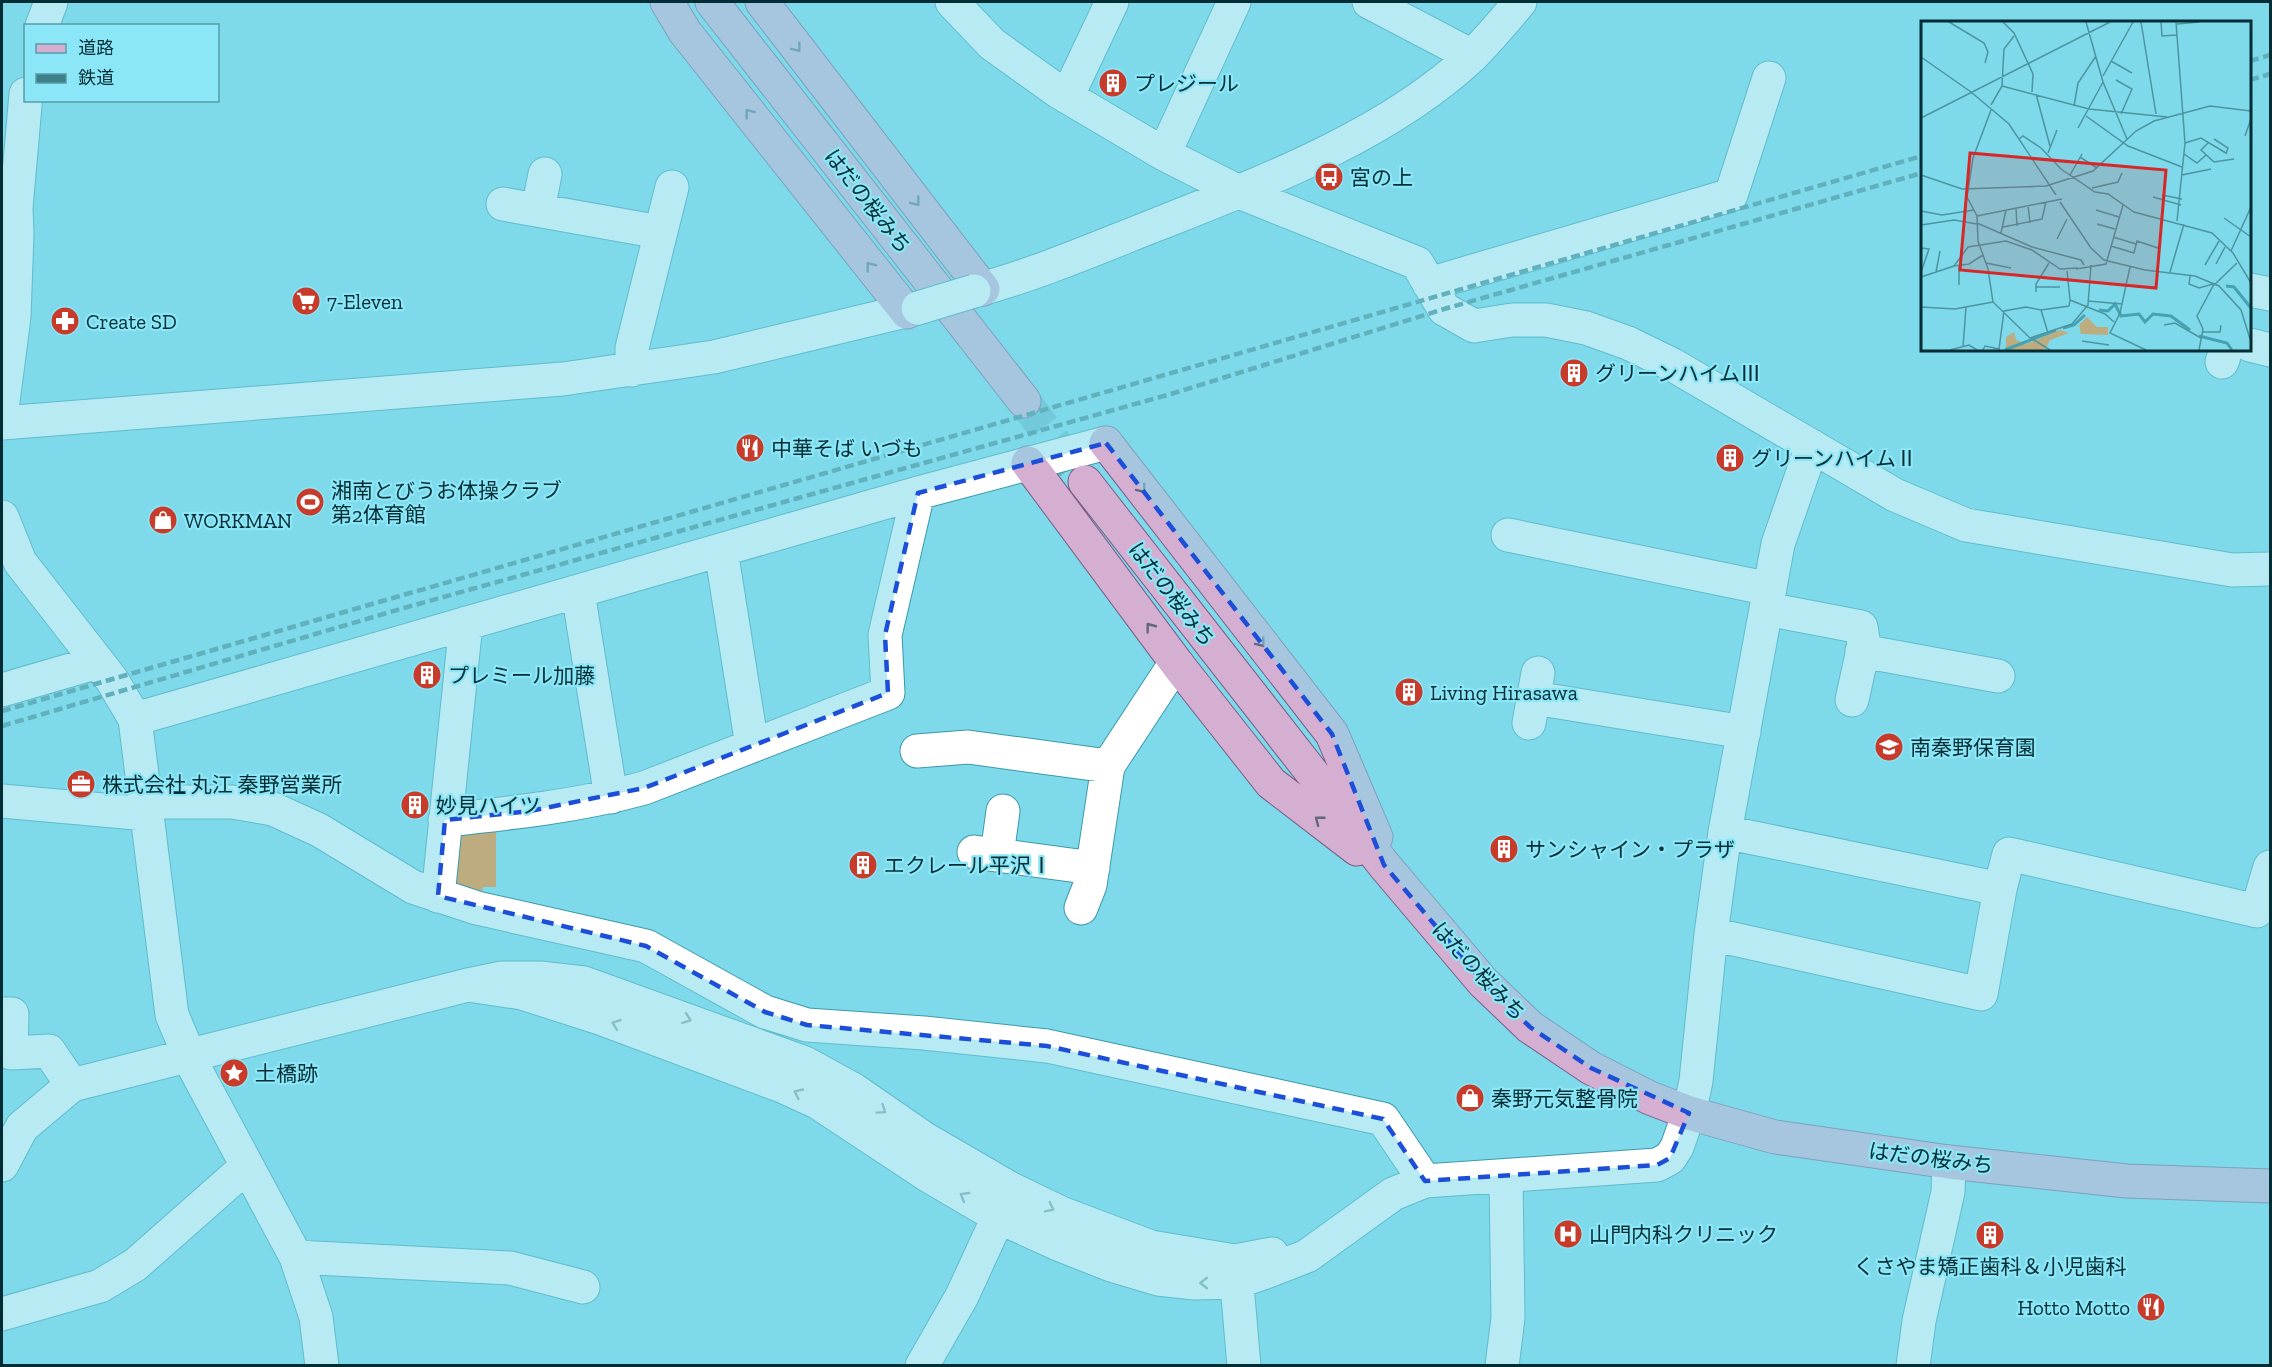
<svg xmlns="http://www.w3.org/2000/svg" width="2272" height="1367" font-family="'Zilla Slab','Noto Sans JP',serif">
  <style>
    .green { fill: #bcac7f }
    .lines { fill: none; stroke-linecap: round; stroke-linejoin: round }
    .major-tunnel { stroke: #65b7c6; stroke-width: 33; stroke-dasharray: 33 16; stroke-linecap: butt }
    .minor-casing { stroke: #3b9aa9; stroke-width: 35 }
    .major-casing { stroke: #795e86; stroke-width: 35 }
    .minor { stroke: #fff; stroke-width: 33 }
    .major { stroke: #d5afd1; stroke-width: 33 }
    .rail { stroke: #3d7e89; stroke-width: 4.5; stroke-dasharray: 9 4.5; stroke-linecap: butt }
    .minor-bridge-casing { stroke: #3b9aa9; stroke-width: 35; stroke-linecap: butt }
    .minor-bridge { stroke: #fff; stroke-width: 33 }
    .oneway { stroke: #61687b }
    .oneway2 { stroke: #8ea0a4 }
    .marked { fill: none; stroke: #1d4ed8; stroke-width: 4.5; stroke-dasharray: 12 8; stroke-linejoin: round }
    .labels { text-anchor: middle; dominant-baseline: central; stroke-width: 4.5; stroke-linejoin: round; paint-order: stroke }
    .poi-label { font-size: 21px; fill: #032d34; stroke: #8be7f7; text-anchor: start }
    .street-label { font-size: 21px; fill: #032d34; stroke: #8be7f7 }
    .inset-river { fill: none; stroke: #44a2b2; stroke-width: 3 }
    .inset-road { fill: none; stroke: #4d94a1; stroke-width: 1.5 }
    .view { fill: #d62828; fill-opacity: 0.15; stroke: #d62828; stroke-width: 3 }
    .inset-edge { fill: none; stroke: #032d34; stroke-width: 3 }
  </style>
  <rect width="100%" height="100%" fill="#7ed9ea"/>
  <path class="green" d="M496,823V887H483L479,902L453,894L452,829Z"/>
  <g class="lines">
    <path class="major-tunnel" d="M1024,401L1080,476"/>
    <g class="minor-casing">
      <path id="minor" d="M952,2L992,44L1059,92L1164,154L1239,192L1417,263L1444,309L1474,326L1512,320H1546L1586,328L1628,343L1673,365L1895,495L1966,525L2232,570L2270,569
        M1369,2L1472,56
        M42,26L51,2
        M1067,97L1112,2
        M1164,154L1234,2
        M503,204L660,232
        M538,210L545,174
        M1429,284L1731,195L1769,78
        M2250,290L2270,294
        M974,291C1037,274 1097,248 1158,224C1264,182 1388,135 1472,56C1489,39 1505,20 1520,2
        M2250,345L2270,350
        M2222,362L2226,350
        M632,370V348L672,187
        M2,409L14,317L17,234L16,208L26,94
        M2,423L563,379L714,357L918,308
        M2,517L20,562L112,680L135,719L172,1015L194,1067L296,1257L316,1317L322,1366
        M1508,535L1770,589
        M721,550L752,746
        M578,592L611,797
        M1767,609L1861,627L1864,645L1852,700
        M1862,651L1998,676
        M2,690L98,662
        M1534,698L1744,732
        M135,719L918,493L1106,443
        M1529,723L1538,673
        M917,751L968,747L1108,766
        M2,801L147,814
        M146,802H232L273,809L319,830L413,887L477,908L646,946L765,1012L807,1025L924,1033L1047,1046L1383,1119L1425,1181
        M445,820C512,813 579,806 644,788L888,693L885,635L918,493
        M1725,832L2000,889
        M974,852L1093,868
        M997,855L1003,811
        M438,896L466,623
        M1081,908L1090,885L1108,766L1169,673L1178,665
        M1711,934L1981,994L2000,889L2009,854L2257,911L2270,867
        M468,985L522,993L600,1018L782,1086L817,1102L929,1176L999,1217L1058,1244L1111,1265L1158,1279L1195,1283L1237,1282L1266,1272L1307,1256L1393,1194L1425,1181L1657,1165L1670,1158L1677,1147L1689,1113L1696,1081L1711,934L1725,832L1778,544L1812,446
        M2,1014H12L11,1053L49,1051L72,1085
        M2,1165L22,1127L72,1085L468,985L502,978H540L584,983L805,1063L854,1090L925,1139L1011,1189L1061,1213L1151,1247L1235,1261L1272,1254
        M296,1257L510,1268L583,1287
        M1235,1262L1244,1366
        M2,1314L100,1286L135,1265L246,1167
        M922,1366L962,1296L1008,1196
        M1502,1366L1508,1318L1506,1177
        M1913,1366L1919,1321L1948,1192L1949,1162"/>
    </g>
    <g class="major-casing">
      <path id="major" d="M667,2L685,32L907,312
        M712,2L1024,401
        M762,2L983,289
        M1106,443L1332,734L1376,837
        M1028,463L1178,665L1271,783L1357,849
        M1085,482L1384,865L1483,982L1530,1027L1591,1068L1650,1098L1689,1113L1775,1137L1949,1162L2127,1181L2270,1186"/>
    </g>
    <use href="#minor" class="minor"/>
    <use href="#major" class="major"/>
    <path class="rail" d="M2250,61L2270,55
      M2250,80L2270,74
      M2,711L1922,156
      M2,726L404,608L1171,394L1444,309L1922,173"/>
    <g class="minor-bridge-casing">
      <path id="minor-bridge" d="M918,308L974,291"/>
    </g>
    <use href="#minor-bridge" class="minor-bridge"/>
  </g>
  <defs><path id="oneway-chevron" d="M-2-3.5L2.5 0L-2 3.5" fill="none" stroke-width="1.6" stroke-linecap="round" stroke-linejoin="round" transform="scale(1.5)"/></defs>
  <g class="oneway">
    <use href="#oneway-chevron" transform="translate(797 48) rotate(52)"/>
    <use href="#oneway-chevron" transform="translate(749 113) rotate(-128)"/>
    <use href="#oneway-chevron" transform="translate(916 202) rotate(52)"/>
    <use href="#oneway-chevron" transform="translate(870 266) rotate(-128)"/>
    <use href="#oneway-chevron" transform="translate(1142 489) rotate(52)"/>
    <use href="#oneway-chevron" transform="translate(1150 627) rotate(-127)"/>
    <use href="#oneway-chevron" transform="translate(1261 643) rotate(52)"/>
    <use href="#oneway-chevron" transform="translate(1319 820) rotate(-142)"/>
  </g>
  <g class="oneway2">
    <use href="#oneway-chevron" transform="translate(687 1019) rotate(20)"/>
    <use href="#oneway-chevron" transform="translate(616 1024) rotate(-160)"/>
    <use href="#oneway-chevron" transform="translate(798 1093) rotate(-155)"/>
    <use href="#oneway-chevron" transform="translate(882 1110) rotate(35)"/>
    <use href="#oneway-chevron" transform="translate(964 1196) rotate(-150)"/>
    <use href="#oneway-chevron" transform="translate(1050 1208) rotate(26)"/>
    <use href="#oneway-chevron" transform="translate(1204 1283) rotate(-180)"/>
  </g>
  <path d="M0 0H2272V1367H0ZM1106,443L1332,734L1384,865L1483,982L1530,1027L1591,1068L1689,1113L1670,1158L1657,1165L1425,1181L1383,1119L1047,1046L807,1025L765,1012L646,946L438,896L445,820L530,811L644,788L888,693L885,635L918,493Z" fill="#7ed9ea" fill-opacity=".55" fill-rule="evenodd"/>
  <path class="marked" d="M1106,443L1332,734L1384,865L1483,982L1530,1027L1591,1068L1689,1113L1670,1158L1657,1165L1425,1181L1383,1119L1047,1046L807,1025L765,1012L646,946L438,896L445,820L530,811L644,788L888,693L885,635L918,493Z"/>
  <defs>
    <g id="building-disc" transform="scale(1.5)"><circle r="9.5" fill="#c83b2b" stroke="#8be7f7"/><path d="M-4-6H4V6H1V3H-1V6H-4ZM-2.5-4.3h1.7v1.8h-1.7ZM.8-4.3h1.7v1.8H.8ZM-2.5-1h1.7V.8h-1.7ZM.8-1h1.7V.8H.8Z" fill="#fff"/></g>
    <g id="bus-disc" transform="scale(1.5)"><circle r="9.5" fill="#c83b2b" stroke="#8be7f7"/><path d="M-5-6H5V4H4V6H2V4H-2V6H-4V4H-5ZM-3.5-4V0h7V-4ZM-3.5 1.2v1.5H-2V1.2ZM2 1.2v1.5H3.5V1.2Z" fill="#fff"/></g>
    <g id="supermarket-disc" transform="scale(1.5)"><circle r="9.5" fill="#c83b2b" stroke="#8be7f7"/><path d="M-6-5.5h2.5l.6 2H6L4.5 2H-2.5L-4.4-4H-6ZM-1.5 3.2a1.3 1.3 0 1 0 .1 0ZM3 3.2a1.3 1.3 0 1 0 .1 0Z" fill="#fff"/></g>
    <g id="pharmacy-disc" transform="scale(1.5)"><circle r="9.5" fill="#c83b2b" stroke="#8be7f7"/><path d="M-2-6h4v4h4v4h-4v4h-4v-4h-4v-4h4Z" fill="#fff"/></g>
    <g id="restaurant-disc" transform="scale(1.5)"><circle r="9.5" fill="#c83b2b" stroke="#8be7f7"/><path d="M-5-6h1v4h1v-4h1v4h1v-4h1v5L-1.5 .5V6h-2V.5L-5-1ZM5-6V6H3V1.5H1.5Q1.5-4 5-6Z" fill="#fff"/></g>
    <g id="stadium-disc" transform="scale(1.5)"><circle r="9.5" fill="#c83b2b" stroke="#8be7f7"/><path d="M0-5a6.5 5 0 1 0 0 10a6.5 5 0 1 0 0-10ZM-3.5-1.8h7v3.6h-7Z" fill="#fff"/></g>
    <g id="shop-disc" transform="scale(1.5)"><circle r="9.5" fill="#c83b2b" stroke="#8be7f7"/><path d="M-5-2.5h2.3a2.7 3.5 0 0 1 5.4 0H5L5.5 6h-11ZM-1.5-2.5h3a1.5 2.3 0 0 0-3 0Z" fill="#fff"/></g>
    <g id="school-disc" transform="scale(1.5)"><circle r="9.5" fill="#c83b2b" stroke="#8be7f7"/><path d="M0-5L7-2L0 1L-7-2ZM-4 1L0 2.5L4 1V4Q0 6-4 4Z" fill="#fff"/></g>
    <g id="office-disc" transform="scale(1.5)"><circle r="9.5" fill="#c83b2b" stroke="#8be7f7"/><path d="M-6-3h4V-5.5h4V-3h4V5H-6ZM-1-4.5V-3h2v-1.5ZM-6 0V1H6V0Z" fill="#fff"/></g>
    <g id="sight-disc" transform="scale(1.5)"><circle r="9.5" fill="#c83b2b" stroke="#8be7f7"/><path d="M0-6L1.8-2.2L6-1.7L2.9 1.2L3.7 5.4L0 3.3L-3.7 5.4L-2.9 1.2L-6-1.7L-1.8-2.2Z" fill="#fff"/></g>
    <g id="hospital-disc" transform="scale(1.5)"><circle r="9.5" fill="#c83b2b" stroke="#8be7f7"/><path d="M-5-5h3v3.5h4V-5h3V5h-3V1.5h-4V5h-3Z" fill="#fff"/></g>
  </defs>
  <g fill-rule="evenodd">
    <use href="#building-disc" x="1113" y="83"/>
    <use href="#bus-disc" x="1329" y="177"/>
    <use href="#supermarket-disc" x="306" y="301"/>
    <use href="#pharmacy-disc" x="65" y="321"/>
    <use href="#building-disc" x="1574" y="373"/>
    <use href="#restaurant-disc" x="750" y="448"/>
    <use href="#building-disc" x="1730" y="458"/>
    <use href="#stadium-disc" x="310" y="502"/>
    <use href="#shop-disc" x="163" y="520"/>
    <use href="#building-disc" x="427" y="675"/>
    <use href="#building-disc" x="1409" y="692"/>
    <use href="#school-disc" x="1889" y="747"/>
    <use href="#office-disc" x="81" y="784"/>
    <use href="#building-disc" x="415" y="805"/>
    <use href="#building-disc" x="1504" y="849"/>
    <use href="#building-disc" x="863" y="865"/>
    <use href="#sight-disc" x="234" y="1073"/>
    <use href="#shop-disc" x="1470" y="1098"/>
    <use href="#hospital-disc" x="1568" y="1234"/>
    <use href="#building-disc" x="1990" y="1235"/>
    <use href="#restaurant-disc" x="2151" y="1307"/>
  </g>
  <g class="labels">
    <g class="poi-label">
      <text x="1134" y="83">プレジール</text>
      <text x="1350" y="177">宮の上</text>
      <text x="327" y="301">7-Eleven</text>
      <text x="86" y="321">Create SD</text>
      <text x="1595" y="373">グリーンハイムⅢ</text>
      <text x="771" y="448">中華そば いづも</text>
      <text x="1751" y="458">グリーンハイムⅡ</text>
      <text x="331" y="490">湘南とびうお体操クラブ<tspan x="331" dy="24">第2体育館</tspan></text>
      <text x="184" y="520">WORKMAN</text>
      <text x="448" y="675">プレミール加藤</text>
      <text x="1430" y="692">Living Hirasawa</text>
      <text x="1910" y="747">南秦野保育園</text>
      <text x="102" y="784">株式会社 丸江 秦野営業所</text>
      <text x="436" y="805">妙見ハイツ</text>
      <text x="1525" y="849">サンシャイン・プラザ</text>
      <text x="884" y="865">エクレール平沢Ⅰ</text>
      <text x="255" y="1073">土橋跡</text>
      <text x="1491" y="1098">秦野元気整骨院</text>
      <text x="1589" y="1234">山門内科クリニック</text>
      <text x="1990" y="1266" text-anchor="middle">くさやま矯正歯科＆小児歯科</text>
      <text x="2130" y="1307" text-anchor="end">Hotto Motto</text>
    </g>
    <g class="street-label">
      <text transform="translate(868 201) rotate(52)">はだの桜みち</text>
      <text transform="translate(1172 594) rotate(52)">はだの桜みち</text>
      <text transform="translate(1479 971) rotate(47)">はだの桜みち</text>
      <text transform="translate(1931 1158) rotate(7)">はだの桜みち</text>
    </g>
  </g>
  <g transform="translate(1921 21)">
    <rect width="330" height="330" fill="#7ed9ea"/>
    <path d="M166,296L176,306H187V314L160,313L158,304ZM139,309L148,312L129,319L124,329H85V316L93,311L95,319L105,323Z" fill="#bcac7f"/>
    <path class="inset-river" d="M305,265L313,266L330,287M178,289L187,290L194,283L200,295L218,293L224,301L232,293L250,295L269,309M142,307L153,304L164,294M278,315L306,322L311,329M84,329L135,309"/>
    <path class="inset-road" d="M28,1L63,22L67,31L64,42M82,1L93,12L112,53L111,71M165,1L182,61L206,118M220,1L235,93M240,1L241,15L256,14M255,1L264,122L256,200M256,3L278,1M0,36L50,71M190,40L211,52M182,55L212,1M195,59L211,68L200,93M81,65L168,88L246,96M50,71L88,103L135,174M115,73L129,125M70,84L81,65L83,28L93,15M153,85L157,62L175,35M70,89L52,137L46,176L56,195L57,220L67,248L72,281L109,317L151,303L167,284L170,244M165,95L207,125L261,146M0,97L189,1M157,107L182,61M324,115L330,98M98,118L102,115L120,127L140,148L174,171L187,173L213,191L291,212L312,232L330,262M293,118L307,127L305,133M288,121L280,129L293,141L313,138M264,122L280,117L305,132M127,132L136,109M263,133L276,142L285,134M159,136L176,147M0,154L41,168L125,165L172,150L215,110L233,100L289,85L330,90M149,154L161,133M261,154L290,148M171,167L197,161L201,152M241,174L261,178M232,176L260,184M139,181L170,227L183,239L224,249L274,255L298,265L320,289L330,321M107,184L109,202M95,187L96,205M175,189L198,196M0,190L21,194L53,189M56,195L141,178M303,197L330,216M56,202L111,226L160,239L163,244M176,203L194,208M0,204L33,199L56,203M82,206L121,198L125,181M80,212L85,189M192,216L215,223M136,218L146,198M190,225L213,232L216,220L237,227L239,223M0,227L8,228L0,251M310,230L330,186M65,242L90,247M295,243L304,226M284,244L298,220M33,245L48,243L62,234M38,245V264M209,246L199,292L189,312L225,329M155,248L185,243L202,184M146,250L149,279M15,251L19,230M249,251L263,203M269,255L268,263L278,267L292,263M0,256L33,245L47,226L85,220L111,229L139,248L157,247M115,266H139M115,271V263L128,242M149,279L184,293L193,301M167,280L201,283M0,286L34,288L72,281M120,289L127,312M243,304L254,302L280,317M281,311H299L300,304M110,317L129,329M161,320L188,324M42,326L45,286M29,329L48,324L56,329M62,329L64,325L78,328L83,290L105,286L120,289L148,285L149,279M278,329L282,308L276,295L292,265L316,242"/>
    <path class="view" d="M49,132L245,149L235,267L39,249Z"/>
    <rect width="330" height="330" class="inset-edge"/>
  </g>
  <rect width="2272" height="1367" fill="none" stroke="#032d34" stroke-width="6"/>
  <rect x="24" y="24" width="195" height="78" fill="#8be7f7" stroke="#559da9" stroke-width="1.5"/>
  <rect x="36" y="44" width="30" height="9" fill="#d5afd1" stroke="#559da9" stroke-width="1.5"/>
  <text x="78" y="54" font-size="18" fill="#032d34">道路</text>
  <rect x="36" y="74" width="30" height="9" fill="#3d7e89" stroke="#559da9" stroke-width="1.5"/>
  <text x="78" y="84" font-size="18" fill="#032d34">鉄道</text>
</svg>
